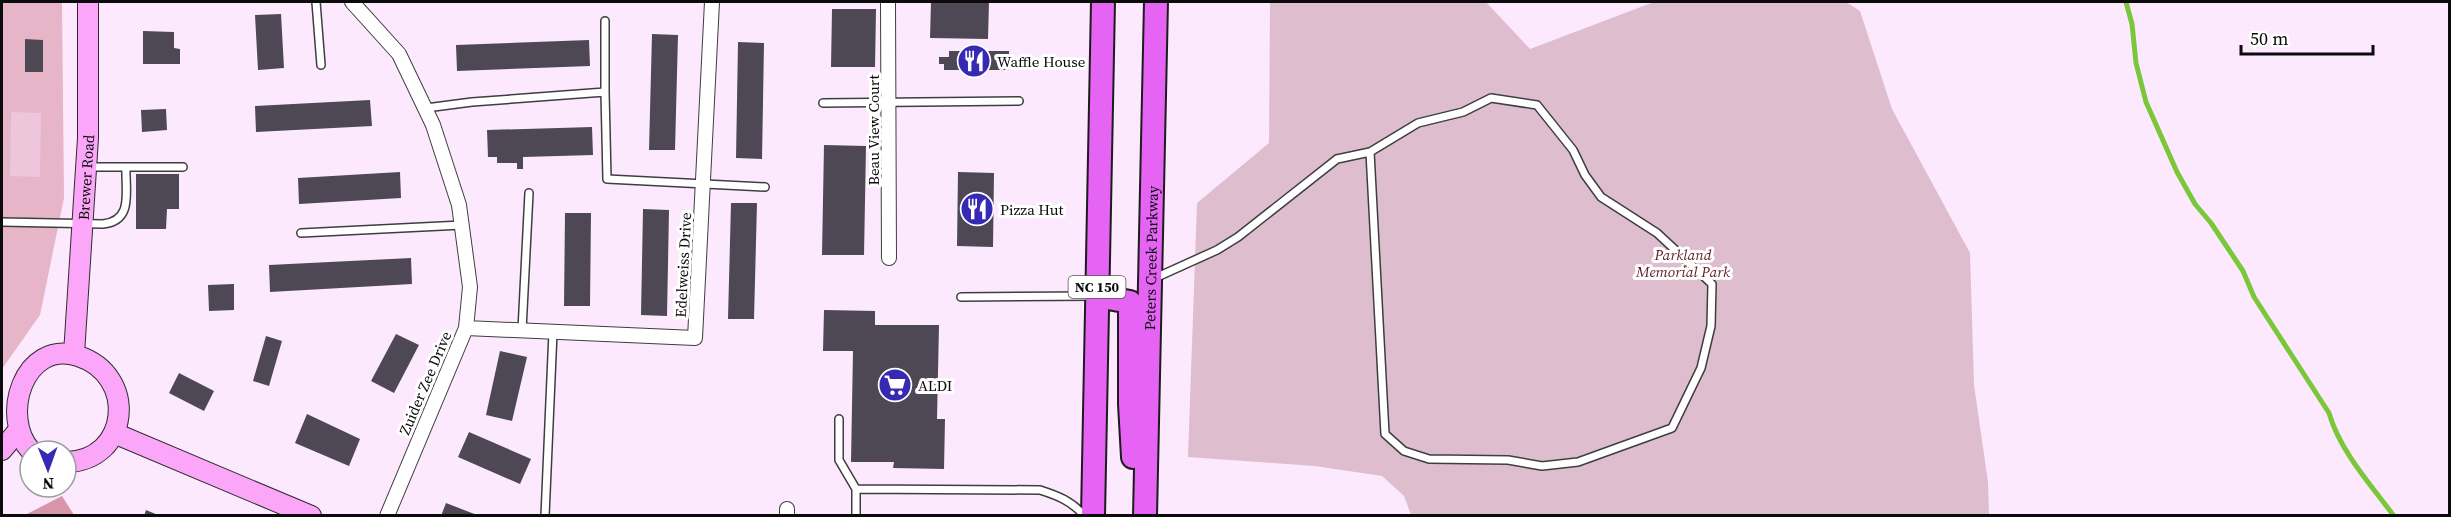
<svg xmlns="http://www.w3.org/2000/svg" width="2451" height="517" font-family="'Source Serif 4',serif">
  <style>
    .green { fill: #e6b5c7 }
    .forest { fill: #d695a9 }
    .cemetery { fill: #debdce }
    .pitch { fill: #eec6db }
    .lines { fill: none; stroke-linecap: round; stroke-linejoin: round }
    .stream { stroke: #7bc73a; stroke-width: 5 }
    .building { fill: #4d4853 }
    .lane-casing { stroke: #3e3e3e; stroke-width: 10 }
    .street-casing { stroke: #3e3e3e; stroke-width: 16 }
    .secondary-casing { stroke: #2d2d2d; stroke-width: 22 }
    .primary-casing { stroke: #1c1c1c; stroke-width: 26 }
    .lane { stroke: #fff; stroke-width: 7 }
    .street { stroke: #fff; stroke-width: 14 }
    .secondary { stroke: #fca6f9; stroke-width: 20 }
    .primary { stroke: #e564f3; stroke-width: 22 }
    .labels { text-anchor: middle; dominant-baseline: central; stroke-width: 6; stroke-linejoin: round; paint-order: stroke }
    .shield { fill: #fff; stroke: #545454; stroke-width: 1.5 }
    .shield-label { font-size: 14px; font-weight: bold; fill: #0b0b0b }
    .poi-label { font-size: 15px; fill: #0b0b0b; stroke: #fff; text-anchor: start }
    .street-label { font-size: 15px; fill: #0b0b0b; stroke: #fff }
    .park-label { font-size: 15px; font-style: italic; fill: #5f1e23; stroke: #fff }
  </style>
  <rect width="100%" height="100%" fill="#fde9fe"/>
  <path class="green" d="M2,2H62L64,198L40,315L2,369Z"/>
  <path class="forest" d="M62,496L74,515H25Z"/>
  <path class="cemetery" d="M1270,2H1486L1530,49L1654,2H1846L1860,11L1892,109L1970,253L1974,385L1988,482L1989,515H1411L1404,496L1382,476L1315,466L1188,457L1197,203L1269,143Z"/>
  <path class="pitch" d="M11,112L41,113L40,177L10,176Z"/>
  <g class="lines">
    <path class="stream" d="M2126,2L2132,24L2136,63L2146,102L2177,172L2195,204L2211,223L2243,271L2254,297L2329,413C2340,451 2370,484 2394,516"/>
  </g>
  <path class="building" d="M931,2H989L988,39L930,38Z
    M832,9H876L875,67H831Z
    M281,14L284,68L258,70L255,15Z
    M143,31L174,32V48L180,49V64H143Z
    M652,34L678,35L675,150H649Z
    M25,39L43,40V72H25Z
    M589,40L590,66L457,71L456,45Z
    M738,42L764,43L762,159L736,158Z
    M949,51H1009V70H944V64H939V57H949Z
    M370,100L372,126L256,132L255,106Z
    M166,109L167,130L142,132L141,110Z
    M592,127L593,155L523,157V169H517V163H497V157H488L487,130Z
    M824,145L866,146L864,255H822Z
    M400,172L401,198L299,204L298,178Z
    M958,172L994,173L993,247L957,246Z
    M136,174H179V209H167L166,229H136Z
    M731,203H757L754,319H728Z
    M643,209L669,210L667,316L641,315Z
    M565,213H591L590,306H564Z
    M411,258L412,284L270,292L269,265Z
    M234,284V310L209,311L208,285Z
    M824,310L875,311V325H939L937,419H945L944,469L893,468L894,462H851L853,351H823Z
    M396,334L419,345L394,393L371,381Z
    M266,336L282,341L269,386L253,381Z
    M500,351L527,357L512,421L486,415Z
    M179,373L214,391L204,411L169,393Z
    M307,414L360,439L349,466L295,443Z
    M469,432L531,459L520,484L458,457Z
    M446,503L477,515V516H441Z
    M146,510L158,515V516H144Z"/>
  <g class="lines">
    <g class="lane-casing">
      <path id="lane" d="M316,2L321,65
        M605,92V21
        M1491,98L1537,105L1573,150L1585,175L1601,197L1657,233L1712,284L1711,326L1701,368L1672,428L1578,462L1542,466L1508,460L1429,459L1404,451L1385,434L1370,152L1418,123L1463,112Z
        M823,103L1019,101
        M426,108L472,102L605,92L607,179L765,187
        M89,167H183
        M2,222L103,224C134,221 125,191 126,167
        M301,233L462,225
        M1155,278L1217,250L1238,237L1337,159L1370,152
        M961,297L1095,296
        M522,330L529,193
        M839,419V460L856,489L1040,490C1059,496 1071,501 1085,516
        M856,489V516
        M545,516L553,332"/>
    </g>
    <g class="street-casing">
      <path id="street" d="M352,2L399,54L433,125L459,205L470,287L466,328L387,516
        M888,2L889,258
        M466,328L695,338L712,2
        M787,516V509"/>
    </g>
    <g class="secondary-casing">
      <g id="secondary">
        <path id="s1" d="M74,354L88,138V2"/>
        <path d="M114,433L311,516"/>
        <path d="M2,450L16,433"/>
        <path d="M31,451C0,418 23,339 78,356C138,375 130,461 66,462"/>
      </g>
    </g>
    <g class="primary-casing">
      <g id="primary">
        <path d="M1097,296L1130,302V404L1133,457"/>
        <path d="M1093,516L1103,2"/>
        <path id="s2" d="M1145,516L1156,2"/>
      </g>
    </g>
    <use href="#lane" class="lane"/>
    <use href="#street" class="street"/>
    <use href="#secondary" class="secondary"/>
    <use href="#primary" class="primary"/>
  </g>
  <defs>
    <g id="restaurant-disc" transform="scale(1.725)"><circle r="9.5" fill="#3629b4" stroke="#fff"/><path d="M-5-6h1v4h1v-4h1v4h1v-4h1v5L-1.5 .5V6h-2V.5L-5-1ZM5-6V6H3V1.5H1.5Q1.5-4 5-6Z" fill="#fff"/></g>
    <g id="supermarket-disc" transform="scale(1.725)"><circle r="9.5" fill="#3629b4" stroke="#fff"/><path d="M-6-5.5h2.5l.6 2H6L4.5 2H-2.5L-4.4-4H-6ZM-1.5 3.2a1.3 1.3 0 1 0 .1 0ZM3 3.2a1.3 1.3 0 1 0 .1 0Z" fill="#fff"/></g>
  </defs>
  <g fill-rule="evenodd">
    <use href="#restaurant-disc" x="974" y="61"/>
    <use href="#restaurant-disc" x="977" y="209"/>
    <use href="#supermarket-disc" x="895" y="385"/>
  </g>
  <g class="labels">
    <rect class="shield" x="1068.5" y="276" width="57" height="22" rx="4.5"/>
    <g class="shield-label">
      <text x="1097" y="287">NC 150</text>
    </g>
    <g class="poi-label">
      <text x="997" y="61">Waffle House</text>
      <text x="1000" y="209">Pizza Hut</text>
      <text x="918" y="385">ALDI</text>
    </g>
    <g class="street-label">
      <text transform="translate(873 130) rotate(-90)">Beau View Court</text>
      <text stroke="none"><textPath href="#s1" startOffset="177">Brewer Road</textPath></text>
      <text stroke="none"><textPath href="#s2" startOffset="258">Peters Creek Parkway</textPath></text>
      <text transform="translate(683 265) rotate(-87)">Edelweiss Drive</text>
      <text transform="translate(425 383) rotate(-67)">Zuider Zee Drive</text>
    </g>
    <g class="park-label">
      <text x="1683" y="254">Parkland<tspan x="1683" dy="17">Memorial Park</tspan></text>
    </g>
  </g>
  <rect width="2451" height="517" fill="none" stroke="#0b0b0b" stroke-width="6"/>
  <g transform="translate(48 469) rotate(179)"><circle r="28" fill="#ffffff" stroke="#9d9d9d" stroke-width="1.5"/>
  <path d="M0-4.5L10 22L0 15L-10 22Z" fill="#3629b4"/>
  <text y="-9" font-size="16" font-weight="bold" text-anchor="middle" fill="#0b0b0b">N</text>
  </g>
  <path d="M2241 45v9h132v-9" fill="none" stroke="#0b0b0b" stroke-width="3"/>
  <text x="2250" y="45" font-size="18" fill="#0b0b0b" stroke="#ffffff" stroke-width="4.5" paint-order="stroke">50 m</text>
</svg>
